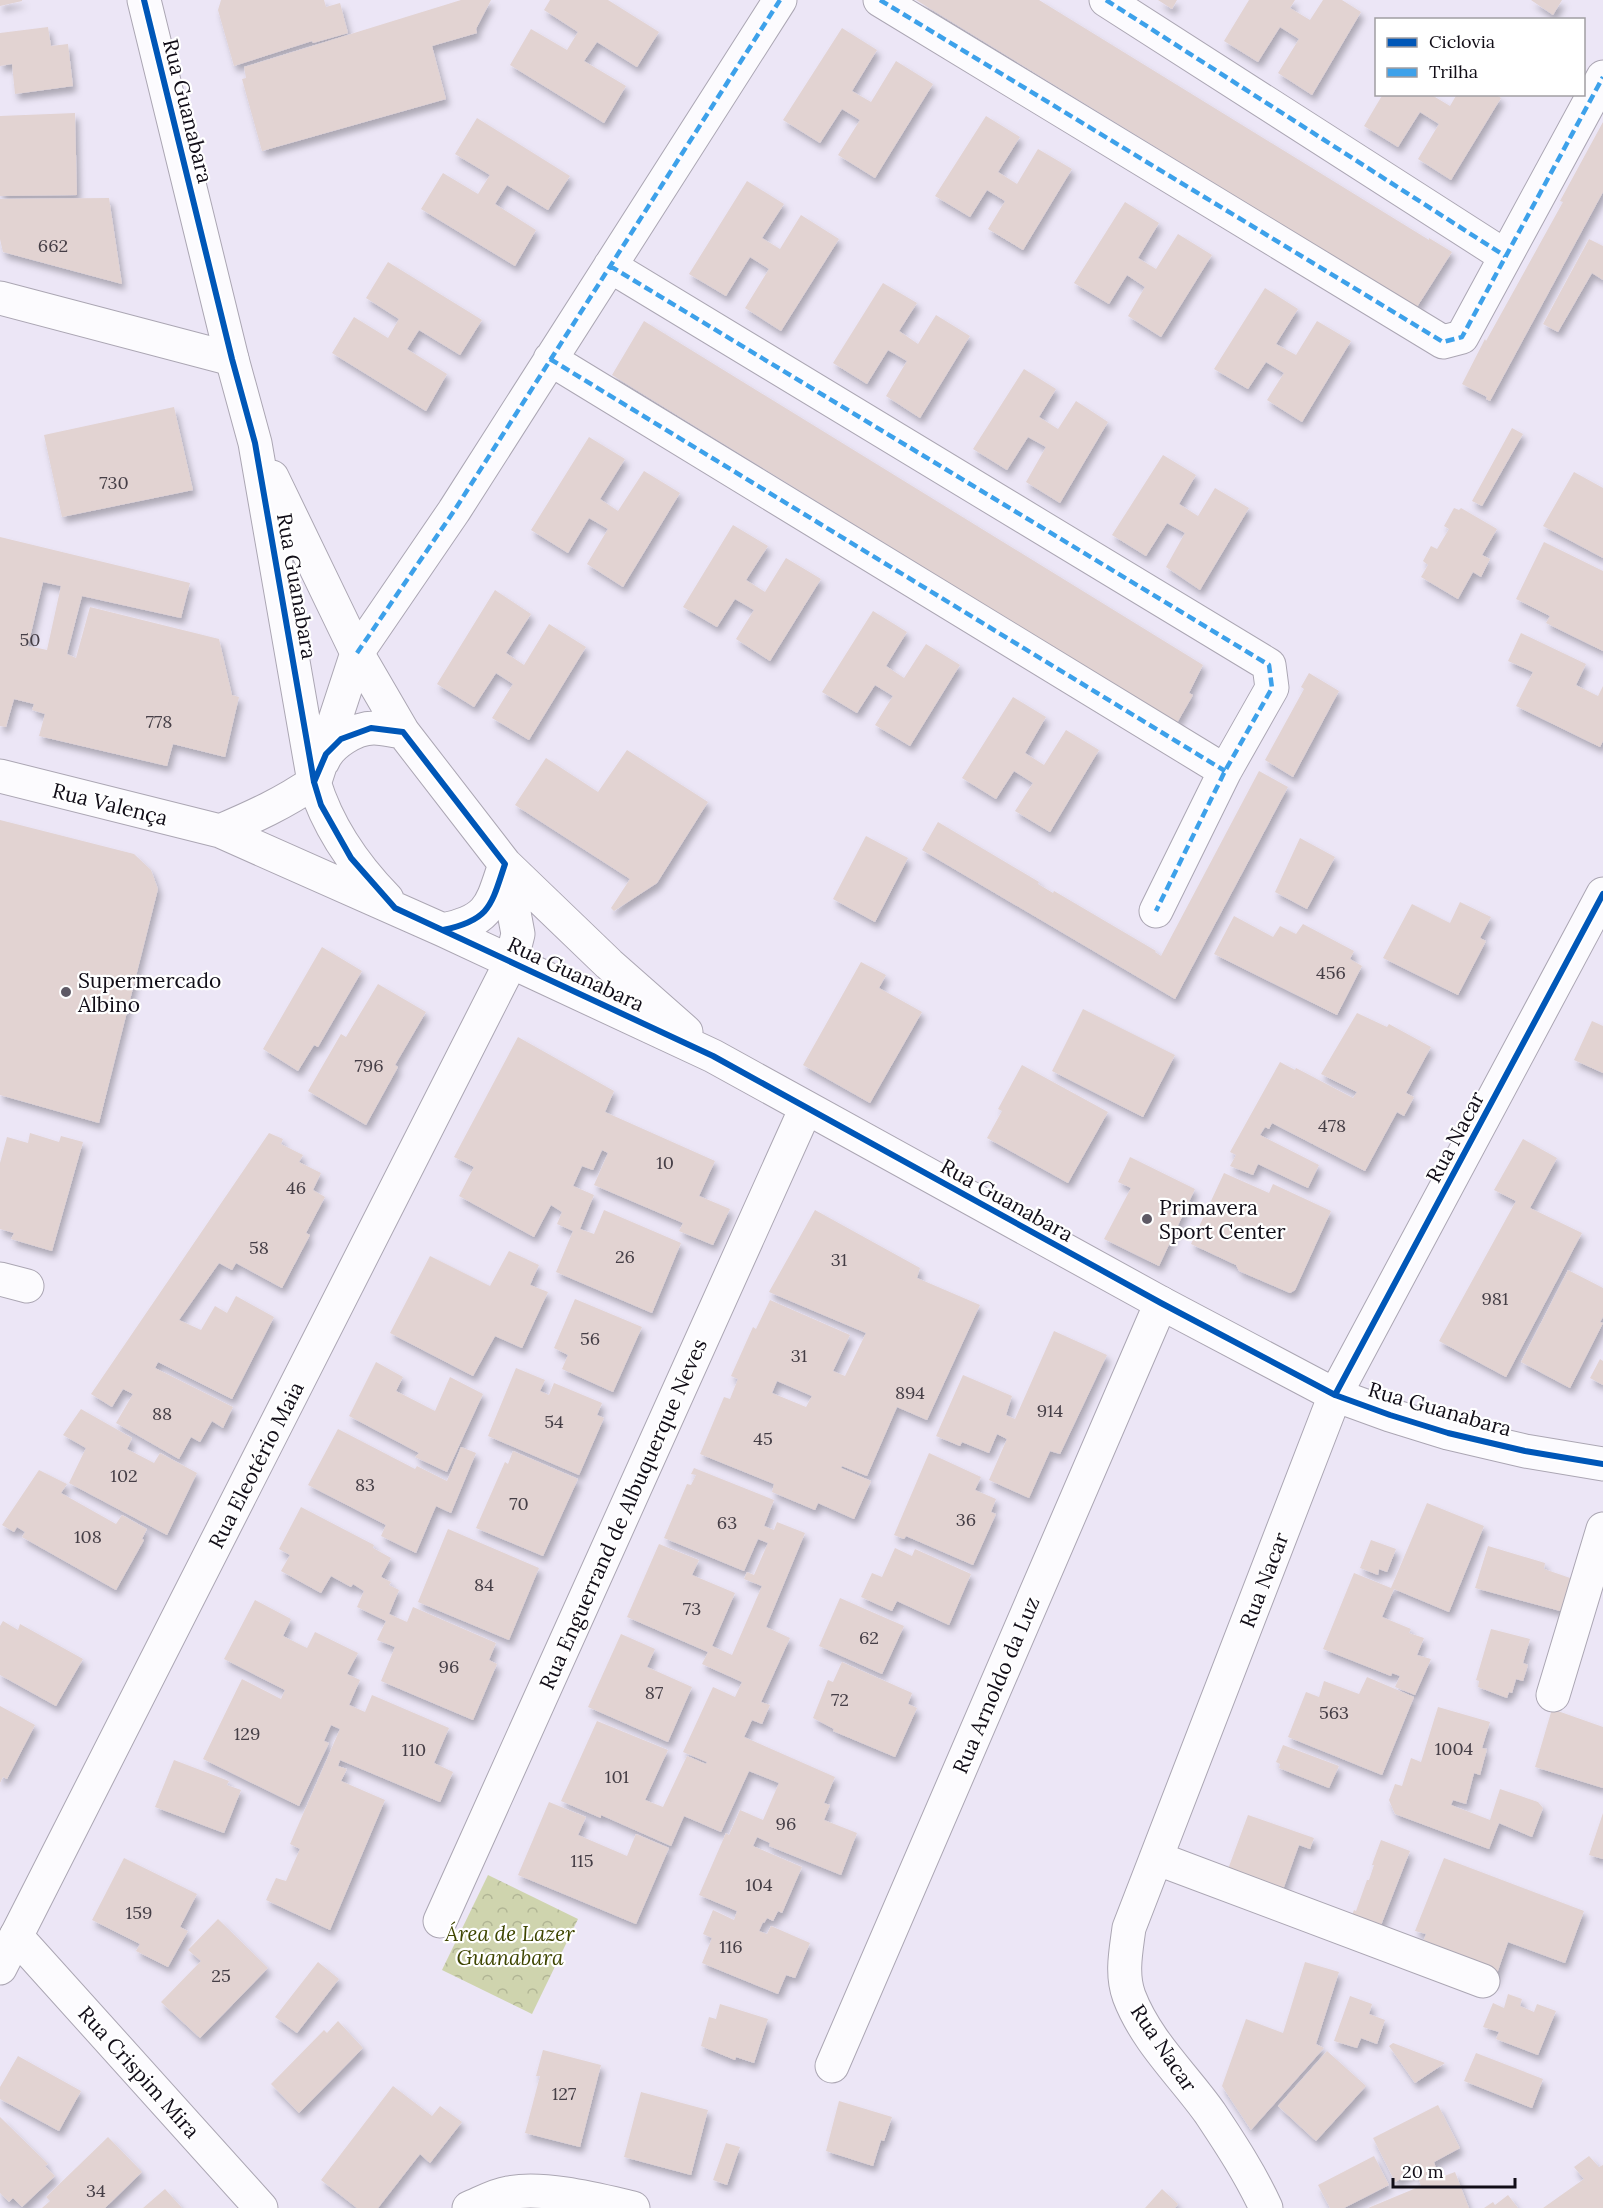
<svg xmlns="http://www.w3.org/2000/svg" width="1603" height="2208" font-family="Lora,serif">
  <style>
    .park { fill: url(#park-crowns) }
    .building { fill: #e2d3d2; fill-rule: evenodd; filter: url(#shadow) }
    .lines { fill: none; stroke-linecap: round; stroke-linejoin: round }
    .minor-casing { stroke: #aba6b3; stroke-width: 35 }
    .major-casing { stroke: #aba6b3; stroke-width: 35 }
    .minor { stroke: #fcfbfe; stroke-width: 33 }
    .major { stroke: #fcfbfe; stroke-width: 33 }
    .quiet { stroke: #3da1ea; stroke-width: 4.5; stroke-dasharray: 9 4.5; stroke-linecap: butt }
    .cycleway-casing { stroke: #fff; stroke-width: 10 }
    .cycleway { stroke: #0057b8; stroke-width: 6 }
    .poi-dot { fill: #5e5965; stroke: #fff; stroke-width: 2 }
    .labels { text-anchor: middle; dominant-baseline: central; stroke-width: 4.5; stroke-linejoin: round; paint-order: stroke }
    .number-label { font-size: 18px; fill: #453e46 }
    .street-label { font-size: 21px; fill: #110d17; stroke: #fff }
    .poi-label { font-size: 21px; fill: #110d17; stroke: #fff; text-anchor: start }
    .park-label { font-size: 21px; font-style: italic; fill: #3e4500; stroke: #fff }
  </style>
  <defs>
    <pattern id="park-crowns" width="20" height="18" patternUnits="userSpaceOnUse" patternTransform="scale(1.5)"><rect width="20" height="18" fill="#cfd4ae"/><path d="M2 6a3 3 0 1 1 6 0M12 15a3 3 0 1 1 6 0" fill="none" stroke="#b1b595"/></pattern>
    <filter id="shadow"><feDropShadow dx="3.5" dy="6" stdDeviation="3" flood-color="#0004"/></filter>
  </defs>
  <rect width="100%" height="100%" fill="#ece6f6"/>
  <path class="park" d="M488,1875L578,1919L532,2014L442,1970Z"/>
  <path class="building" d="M0,0H22V1L0,6Z
    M221,0H324L326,7L340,3L348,33L313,43L312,41L234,66L218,10Z
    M461,0H491L476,29L477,33L432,46L446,99L262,151L242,79L246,78L244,67Z
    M550,0H608L659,32L637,67L597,42L584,61L626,86L604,123L510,65L531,29L567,50L578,32L544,10Z
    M916,0H1039L1429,240V238L1452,252L1417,307Z
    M1158,0H1177L1172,9Z
    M1249,0H1295L1290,8L1310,20L1323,0H1342L1361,12L1312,95L1278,73L1299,39L1280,27L1258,62L1224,41Z
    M1531,0H1562L1553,15Z
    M48,27L51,46L68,44L73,86L15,94L12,64L0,66V33Z
    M842,28L877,50L852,91L871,102L896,61L933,84L875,178L838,155L860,120L842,109L820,143L783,120Z
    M1383,94H1430L1450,106L1457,94H1495L1501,98L1451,180L1418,159L1439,124L1420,112L1398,147L1364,126Z
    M75,113L77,195L0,196V116Z
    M986,116L1020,137L998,172L1017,184L1038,149L1072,169L1023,250L988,229L1005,201L987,190L970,217L935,196Z
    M477,118L570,176L548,210L507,185L495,204L536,230L515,266L421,209L443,173L478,194L490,175L455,154Z
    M1603,122V192L1490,401L1486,399L1487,397L1462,384L1485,339L1486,341L1563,202L1560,201Z
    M747,181L784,204L762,238L780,249L801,215L839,239L781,331L745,308L769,269L750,257L726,296L689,274Z
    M109,198L122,284L3,252L0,239V199Z
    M1125,202L1159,223L1138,258L1156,269L1178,234L1212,255L1161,337L1128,316L1145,287L1127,275L1109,304L1074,283Z
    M1589,239L1603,246V280L1592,273L1558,332L1543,324Z
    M388,262L482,320L460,355L419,330L407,349L447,374L426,411L332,353L354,317L388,338L399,319L366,298Z
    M883,283L917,303L899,331L918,344L936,315L970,336L920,418L886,396L907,361L888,350L867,384L833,363Z
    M1265,288L1298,309L1276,344L1296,355L1317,321L1351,341L1302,422L1267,400L1284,373L1266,362L1248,389L1214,369Z
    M644,321L1203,665L1189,693L1193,695L1177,723L612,375Z
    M1024,369L1056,389L1039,417L1058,429L1076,401L1108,422L1060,503L1026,482L1046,447L1028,437L1007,470L973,449Z
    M174,407L193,490L62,517L44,435Z
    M1512,428L1523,434L1482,506L1472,501Z
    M589,437L625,459L600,499L618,511L644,471L680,493L623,587L587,564L608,529L589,518L568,553L531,530Z
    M1163,455L1196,475L1179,504L1198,516L1215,488L1249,508L1200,590L1166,567L1185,533L1167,523L1146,556L1112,535Z
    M1574,472L1603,488V558L1543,526Z
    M1454,508L1459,510L1461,508L1497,529L1482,555L1490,559L1481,577L1473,572L1458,599L1421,577L1428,565L1423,561L1431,546L1437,549L1449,529L1444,526Z
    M733,525L768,546L746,580L765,592L786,558L821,579L770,661L736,639L754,610L735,599L717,627L683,607Z
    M0,537L190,583L181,618L82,596L67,654L76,658L90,607L219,639L232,695L239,697L225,757L173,744L167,766L39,736L45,714L32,710L34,704L14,699L6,727L0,726ZM43,582L61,586L47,650L28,646Z
    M1544,542L1603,571V651L1546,623L1550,616L1516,599Z
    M495,590L531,614L506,653L524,665L549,624L586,647L529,740L492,718L513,684L496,673L474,707L437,684Z
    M873,611L907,632L886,666L904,678L926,644L960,665L910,746L875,725L893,696L875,685L857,713L822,692Z
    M1521,633L1586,664L1576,685L1598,696L1603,686V741L1600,747L1516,706L1533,672L1508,661Z
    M1309,673L1339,691L1293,777L1265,760L1304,689L1301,687Z
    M1013,697L1046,717L1025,753L1044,765L1066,730L1099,750L1050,832L1015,811L1033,783L1014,771L996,799L962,778Z
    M627,750L708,802L657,883L614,911L611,908L630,879L515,805L546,758L598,792Z
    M1259,771L1288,787L1175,999L922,850L938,822L1039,882L1038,884L1053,893L1054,891L1156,951L1155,952L1161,956Z
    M0,820L134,854L151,870L158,889L99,1123L0,1095Z
    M866,836L908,858L875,922L833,899Z
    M1300,838L1335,857L1307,909L1275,892Z
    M1460,902L1491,917L1480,938L1486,941L1458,995L1383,958L1412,904L1450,923Z
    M1234,916L1273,937L1280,926L1296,934L1303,924L1354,951L1350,959L1362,966L1337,1015L1214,954Z
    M322,947L362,971L318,1047L314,1045L298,1071L263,1049Z
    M861,962L886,975L879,988L922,1012L870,1103L803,1065Z
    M378,984L426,1012L395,1065L398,1067L366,1125L308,1091L341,1034L346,1037Z
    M1083,1009L1175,1055L1143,1117L1052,1071Z
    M1357,1013L1387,1027L1389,1024L1431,1047L1406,1093L1414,1097L1404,1116L1397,1112L1365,1171L1272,1123L1269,1129L1265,1127L1260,1135L1319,1165L1308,1188L1258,1164L1253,1175L1230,1166L1236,1155L1230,1152L1280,1062L1295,1070L1296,1068L1353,1098L1357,1092L1321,1074Z
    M1592,1021L1603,1026V1073L1574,1060Z
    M518,1037L614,1091L605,1112L715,1161L699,1196L730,1209L713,1245L679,1231L683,1223L594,1185L608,1153L602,1150L593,1170L582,1166L573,1186L594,1195L580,1229L594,1234L604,1210L681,1243L652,1313L556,1272L573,1231L557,1224L562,1212L551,1205L534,1237L459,1196L474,1167L454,1157Z
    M1022,1065L1108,1112L1068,1183L987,1138L1002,1111L998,1109Z
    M30,1133L59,1142L61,1136L83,1142L52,1251L11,1239L14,1233L0,1229V1163L7,1137L28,1143Z
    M269,1133L283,1139L281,1144L303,1155L299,1162L321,1173L313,1190L325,1197L306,1233L310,1235L282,1288L236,1263L232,1270L219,1263L179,1320L201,1330L215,1306L227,1313L236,1296L274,1317L232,1399L158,1362L155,1368L233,1407L223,1428L212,1421L200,1442L191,1437L179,1459L116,1423L133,1394L123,1389L112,1407L91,1394Z
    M1523,1139L1557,1158L1530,1208L1582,1233L1506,1377L1439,1341L1516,1201L1494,1190Z
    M1130,1157L1195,1189L1159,1266L1104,1239L1131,1188L1118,1182Z
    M1224,1173L1269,1193L1273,1184L1331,1211L1295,1290L1290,1293L1239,1271L1236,1265L1191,1244Z
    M815,1210L920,1268L917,1278L980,1305L927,1420L897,1407L867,1476L842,1466L841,1468L871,1481L854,1519L818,1503L815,1510L772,1492L774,1484L700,1454L724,1397L730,1399L738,1379L731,1376L753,1327L756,1329L770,1300L850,1335L833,1371L845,1376L866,1333L769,1292ZM777,1381L812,1396L806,1407L772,1393Z
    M509,1251L539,1265L530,1285L548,1292L522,1348L495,1336L473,1376L390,1333L430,1256L490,1286Z
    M1568,1270L1603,1288V1317L1600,1322L1603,1323L1570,1388L1521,1362Z
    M575,1299L642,1327L613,1392L562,1369L568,1355L554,1348Z
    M1054,1331L1107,1355L1060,1454L1050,1451L1029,1498L989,1480L1007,1439L997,1434L989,1453L962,1442L960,1446L936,1436L963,1375L1012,1396L1006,1415L1015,1419Z
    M1600,1359L1603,1361V1385L1590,1378Z
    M376,1362L403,1377L396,1391L435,1411L450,1377L483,1394L447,1472L415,1457L419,1453L349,1416Z
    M516,1368L545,1380L540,1391L549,1395L554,1383L602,1403L597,1415L604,1418L579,1475L488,1436Z
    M81,1409L132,1438L127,1449L154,1463L160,1453L197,1473L167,1535L69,1483L86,1448L63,1435Z
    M338,1429L415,1469L417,1466L447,1481L461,1447L476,1453L451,1513L436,1506L416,1553L381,1536L386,1525L308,1485Z
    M513,1451L578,1479L543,1556L476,1528L505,1462L508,1464Z
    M929,1453L981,1477L975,1490L996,1499L991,1512L996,1514L973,1565L906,1536L904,1539L894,1535Z
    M694,1468L774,1500L764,1526L774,1530L777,1522L805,1533L766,1627L790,1638L761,1702L770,1705L762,1724L752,1720L744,1737L835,1777L824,1803L830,1805L824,1820L857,1833L841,1875L769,1846L770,1843L757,1837L753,1846L802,1867L782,1913L778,1911L773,1921L767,1918L764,1923L763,1922L759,1931L767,1934L771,1926L810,1943L795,1978L786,1975L778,1994L702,1963L712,1938L703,1934L713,1910L734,1920L737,1911L699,1895L726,1833L729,1835L740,1810L763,1820L779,1783L749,1771L721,1832L684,1816L671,1846L601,1815V1818L561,1801L597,1721L668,1750L645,1800L663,1807L687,1756L706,1764L707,1762L683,1752L713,1687L735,1697L742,1682L702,1664L708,1652L627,1617L659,1544L699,1560L692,1575L735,1593L712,1646L732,1655L762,1586L744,1579L747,1572L754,1575L768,1543L758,1539L744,1571L664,1538L687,1484L691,1485L696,1475L691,1474Z
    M39,1470L67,1484L61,1493L116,1524L122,1515L147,1529L142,1539L144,1540L116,1590L22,1537L25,1532L17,1527L14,1532L2,1525Z
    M1427,1503L1484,1526L1449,1612L1394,1589L1382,1617L1411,1629L1409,1633L1424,1638L1417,1655L1431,1659L1415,1695L1395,1687L1400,1676L1392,1673L1391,1676L1323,1649L1354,1573L1391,1588Z
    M301,1507L374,1545L373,1548L391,1558L381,1577L391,1582L389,1585L399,1590L389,1614L407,1622L413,1607L496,1643L489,1660L497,1664L473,1720L381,1681L395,1647L377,1640L386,1621L357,1607L364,1591L353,1584L351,1587L331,1576L321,1593L281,1571L290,1555L279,1549Z
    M448,1529L539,1568L509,1640L418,1602Z
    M1371,1540L1396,1549L1387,1572L1379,1569L1378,1575L1360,1568Z
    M1488,1546L1545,1563L1544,1569L1573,1579L1564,1612L1475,1588Z
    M895,1548L912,1556L915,1549L971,1574L949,1625L897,1601L892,1611L861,1597L872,1573L882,1577Z
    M840,1598L904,1626L882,1674L819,1646Z
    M255,1600L291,1619L283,1636L307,1648L315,1632L358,1653L347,1674L360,1680L349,1705L365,1712L372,1695L449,1728L434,1763L453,1772L440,1802L340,1760L338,1766L347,1769L341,1781L385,1800L330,1930L266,1900L276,1878L286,1881L300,1849L290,1844L340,1729L331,1725L324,1741L329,1743L299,1806L203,1759L242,1679L281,1699L285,1690L224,1659Z
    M3,1621L18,1630L20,1624L83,1659L56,1706L0,1675V1626Z
    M1491,1629L1530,1639L1523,1663L1528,1665L1523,1681L1516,1679L1512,1693L1509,1692L1507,1698L1478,1687L1479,1681L1476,1680Z
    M621,1634L655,1649L647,1667L692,1687L668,1742L588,1707Z
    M842,1662L912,1693L908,1704L917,1708L895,1757L833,1731L834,1729L813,1718L828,1680L833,1682Z
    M1367,1677L1414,1697L1382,1775L1288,1737L1306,1692L1319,1697L1324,1681L1359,1694Z
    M0,1706L35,1725L7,1779L3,1777L0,1783Z
    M1438,1707L1490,1722L1482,1748L1487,1749L1480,1775L1474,1773L1466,1804L1453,1800L1451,1805L1490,1820L1500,1789L1538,1802L1543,1808L1532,1837L1499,1823L1489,1849L1395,1814L1389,1800L1395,1784L1402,1786L1411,1758L1421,1762Z
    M1552,1709L1603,1727V1788L1535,1767Z
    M1283,1745L1339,1766L1329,1788L1279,1768L1280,1764L1276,1762Z
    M174,1760L229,1781L227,1785L241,1790L224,1833L155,1807Z
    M549,1802L586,1817L578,1835L627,1856L636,1834L669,1848L636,1924L518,1875Z
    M1603,1813V1859L1589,1855Z
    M1248,1815L1314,1838L1310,1849L1299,1845L1279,1901L1224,1880Z
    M1381,1840L1410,1851L1376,1938L1352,1915L1354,1910L1356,1911L1367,1880H1369L1374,1865H1372L1374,1859Z
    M124,1858L197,1894L180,1927L188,1931L168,1967L136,1951L140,1944L92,1920Z
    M1444,1858L1584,1911L1565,1963L1508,1942L1494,1982L1419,1953L1426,1934L1415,1931Z
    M218,1919L268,1968L200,2038L161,2002L201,1961L188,1950Z
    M318,1962L339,1979L297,2033L275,2017Z
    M1305,1962L1339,1972L1316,2044L1324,2048L1251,2130L1222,2086L1246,2019L1283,2033Z
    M1508,1994L1522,1999L1520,2006L1534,2012L1537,2004L1556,2011L1538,2055L1496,2039L1499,2032L1483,2027L1493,2003L1504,2008Z
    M1350,1996L1372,2004L1369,2014L1385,2020L1377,2044L1361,2038L1357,2048L1334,2041Z
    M720,2004L768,2019L754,2063L736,2057L735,2060L701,2046L709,2017L716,2019Z
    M338,2021L363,2048L299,2113L271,2084L324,2030L327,2033Z
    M1393,2043L1445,2063L1415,2083L1389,2046Z
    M543,2050L601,2065L580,2147L525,2133L540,2076H536Z
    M1327,2051L1366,2086L1316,2141L1278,2106Z
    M1476,2053L1543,2079L1532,2108L1464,2081Z
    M18,2056L81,2091L59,2131L0,2099V2087Z
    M393,2086L432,2116L440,2106L462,2122L430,2163L420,2154L378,2208H357L321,2180Z
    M641,2092L708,2110L691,2175L624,2157Z
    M839,2101L892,2117L884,2141L881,2140L873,2166L826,2151Z
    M1438,2105L1460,2148L1434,2162L1439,2178L1455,2172L1469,2208H1368L1421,2186L1416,2171L1395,2182L1373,2138Z
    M0,2117L48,2164L45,2166L55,2176L22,2207L13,2198L9,2202L0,2193Z
    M108,2137L142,2172L105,2208H42L50,2201L46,2197Z
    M726,2143L740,2147L727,2185L713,2180Z
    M1374,2156L1389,2185L1344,2208H1330L1318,2185Z
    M1589,2156L1599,2167L1603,2165V2208H1543L1584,2179L1574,2167Z
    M165,2189L182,2208H143Z
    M1162,2189L1178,2204L1175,2208H1145Z
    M1508,2195L1518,2208H1484L1493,2202L1495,2205Z"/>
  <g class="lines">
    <g class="minor-casing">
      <path id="minor" d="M880,0L1443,342L1462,337L1603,77
        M1106,0L1505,256
        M610,266L1269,665L1272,688L1225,771L1156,911
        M0,298L232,359
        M550,359L1225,771
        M357,653L454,511L780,0
        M0,1279L27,1286
        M1553,1695L1603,1529
        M1156,1858L1483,1981
        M440,1921L806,1108
        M16,1936L261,2208
        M832,2066L1161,1303
        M469,2208C481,2203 495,2195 508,2193C545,2186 598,2200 633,2208
        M1266,2208C1251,2175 1230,2143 1210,2113C1183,2075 1146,2041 1129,1996C1121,1974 1126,1951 1129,1928L1335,1395"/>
    </g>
    <g class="major-casing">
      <path id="major" d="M144,0L232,359L255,443L314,782C328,828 354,865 387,899
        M272,477L357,653L403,732L505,864L609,964L686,1032
        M323,761C330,744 355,728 374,728C383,728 393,731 403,732
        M0,776L220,831L443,930L713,1056L1161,1303L1335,1395L1390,1415L1448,1433L1525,1451L1603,1464
        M316,778L357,653
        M220,831C253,817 284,803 314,782
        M443,930C490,920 491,906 505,864
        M1335,1395L1603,894
        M0,1968L511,962L518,934L505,864"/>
    </g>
    <use href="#minor" class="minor"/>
    <use href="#major" class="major"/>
    <path class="quiet" d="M880,0L1443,342L1462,337L1603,77
      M1106,0L1505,256
      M610,266L1269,665L1272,688L1225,771L1156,911
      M550,359L1225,771
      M357,653L454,511L780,0"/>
    <g class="cycleway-casing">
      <path id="cycleway" d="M144,0L232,359L255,443L314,782L321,805L351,858L395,908L713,1056L1161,1303L1335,1395L1390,1415L1448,1433L1525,1451L1603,1464
        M314,782L326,754L341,739L371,728L403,732L505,864C491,906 490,920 443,930
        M1335,1395L1603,894"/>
    </g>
    <use href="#cycleway" class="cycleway"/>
  </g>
  <g class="poi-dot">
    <circle cx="66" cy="992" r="6"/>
    <circle cx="1147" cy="1219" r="6"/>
  </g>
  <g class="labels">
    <g class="number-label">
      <text x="53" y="245">662</text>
      <text x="114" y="482">730</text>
      <text x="30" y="639">50</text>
      <text x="159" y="721">778</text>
      <text x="1331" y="972">456</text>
      <text x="369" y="1065">796</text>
      <text x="1332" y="1125">478</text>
      <text x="665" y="1162">10</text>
      <text x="296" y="1187">46</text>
      <text x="259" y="1247">58</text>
      <text x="625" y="1256">26</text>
      <text x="839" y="1259">31</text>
      <text x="1495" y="1298">981</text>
      <text x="590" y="1338">56</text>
      <text x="799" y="1355">31</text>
      <text x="910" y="1392">894</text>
      <text x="1050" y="1410">914</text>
      <text x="162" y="1413">88</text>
      <text x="554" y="1421">54</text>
      <text x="763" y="1438">45</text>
      <text x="124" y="1475">102</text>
      <text x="365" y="1484">83</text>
      <text x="519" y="1503">70</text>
      <text x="966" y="1519">36</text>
      <text x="727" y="1522">63</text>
      <text x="88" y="1536">108</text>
      <text x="484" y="1584">84</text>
      <text x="692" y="1608">73</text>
      <text x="869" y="1637">62</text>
      <text x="449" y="1666">96</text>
      <text x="654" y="1692">87</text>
      <text x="840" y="1699">72</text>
      <text x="1334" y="1712">563</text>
      <text x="247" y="1733">129</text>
      <text x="1454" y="1748">1004</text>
      <text x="414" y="1749">110</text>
      <text x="617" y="1776">101</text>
      <text x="786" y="1823">96</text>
      <text x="582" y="1860">115</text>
      <text x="759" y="1884">104</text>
      <text x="139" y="1912">159</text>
      <text x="731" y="1946">116</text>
      <text x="221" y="1975">25</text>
      <text x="564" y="2093">127</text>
      <text x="96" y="2190">34</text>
    </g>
    <g class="street-label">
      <text transform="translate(188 111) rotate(76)">Rua Guanabara</text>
      <text transform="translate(297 586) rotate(80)">Rua Guanabara</text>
      <text transform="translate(110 804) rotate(14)">Rua Valença</text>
      <text transform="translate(576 974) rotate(25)">Rua Guanabara</text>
      <text transform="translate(1455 1137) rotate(-62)">Rua Nacar</text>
      <text transform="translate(1007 1200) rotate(29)">Rua Guanabara</text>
      <text transform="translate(1440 1409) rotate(16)">Rua Guanabara</text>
      <text transform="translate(256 1465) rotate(-63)">Rua Eleotério Maia</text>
      <text transform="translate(623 1514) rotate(-66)">Rua Enguerrand de Albuquerque Neves</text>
      <text transform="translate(1264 1580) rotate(-69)">Rua Nacar</text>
      <text transform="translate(996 1685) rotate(-67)">Rua Arnoldo da Luz</text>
      <text transform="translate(1164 2048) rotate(56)">Rua Nacar</text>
      <text transform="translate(139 2072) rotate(48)">Rua Crispim Mira</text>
    </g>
    <g class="poi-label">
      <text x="78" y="980">Supermercado<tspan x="78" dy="24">Albino</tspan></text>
      <text x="1159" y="1207">Primavera<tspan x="1159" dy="24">Sport Center</tspan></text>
    </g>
    <g class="park-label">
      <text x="510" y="1933">Área de Lazer<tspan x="510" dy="24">Guanabara</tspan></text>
    </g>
  </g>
  <rect x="1375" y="18" width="210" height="78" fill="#ffffff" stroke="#a09ea2" stroke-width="1.5"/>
  <rect x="1387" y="38" width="30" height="9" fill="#0057b8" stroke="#a09ea2" stroke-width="1.5"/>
  <text x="1429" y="48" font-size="18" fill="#110d17">Ciclovia</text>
  <rect x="1387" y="68" width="30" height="9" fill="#3da1ea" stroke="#a09ea2" stroke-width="1.5"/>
  <text x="1429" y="78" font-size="18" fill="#110d17">Trilha</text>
  <path d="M1393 2178v9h122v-9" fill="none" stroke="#110d17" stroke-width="3"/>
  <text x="1402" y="2178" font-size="18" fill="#110d17" stroke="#ffffff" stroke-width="4.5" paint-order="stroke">20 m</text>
</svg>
